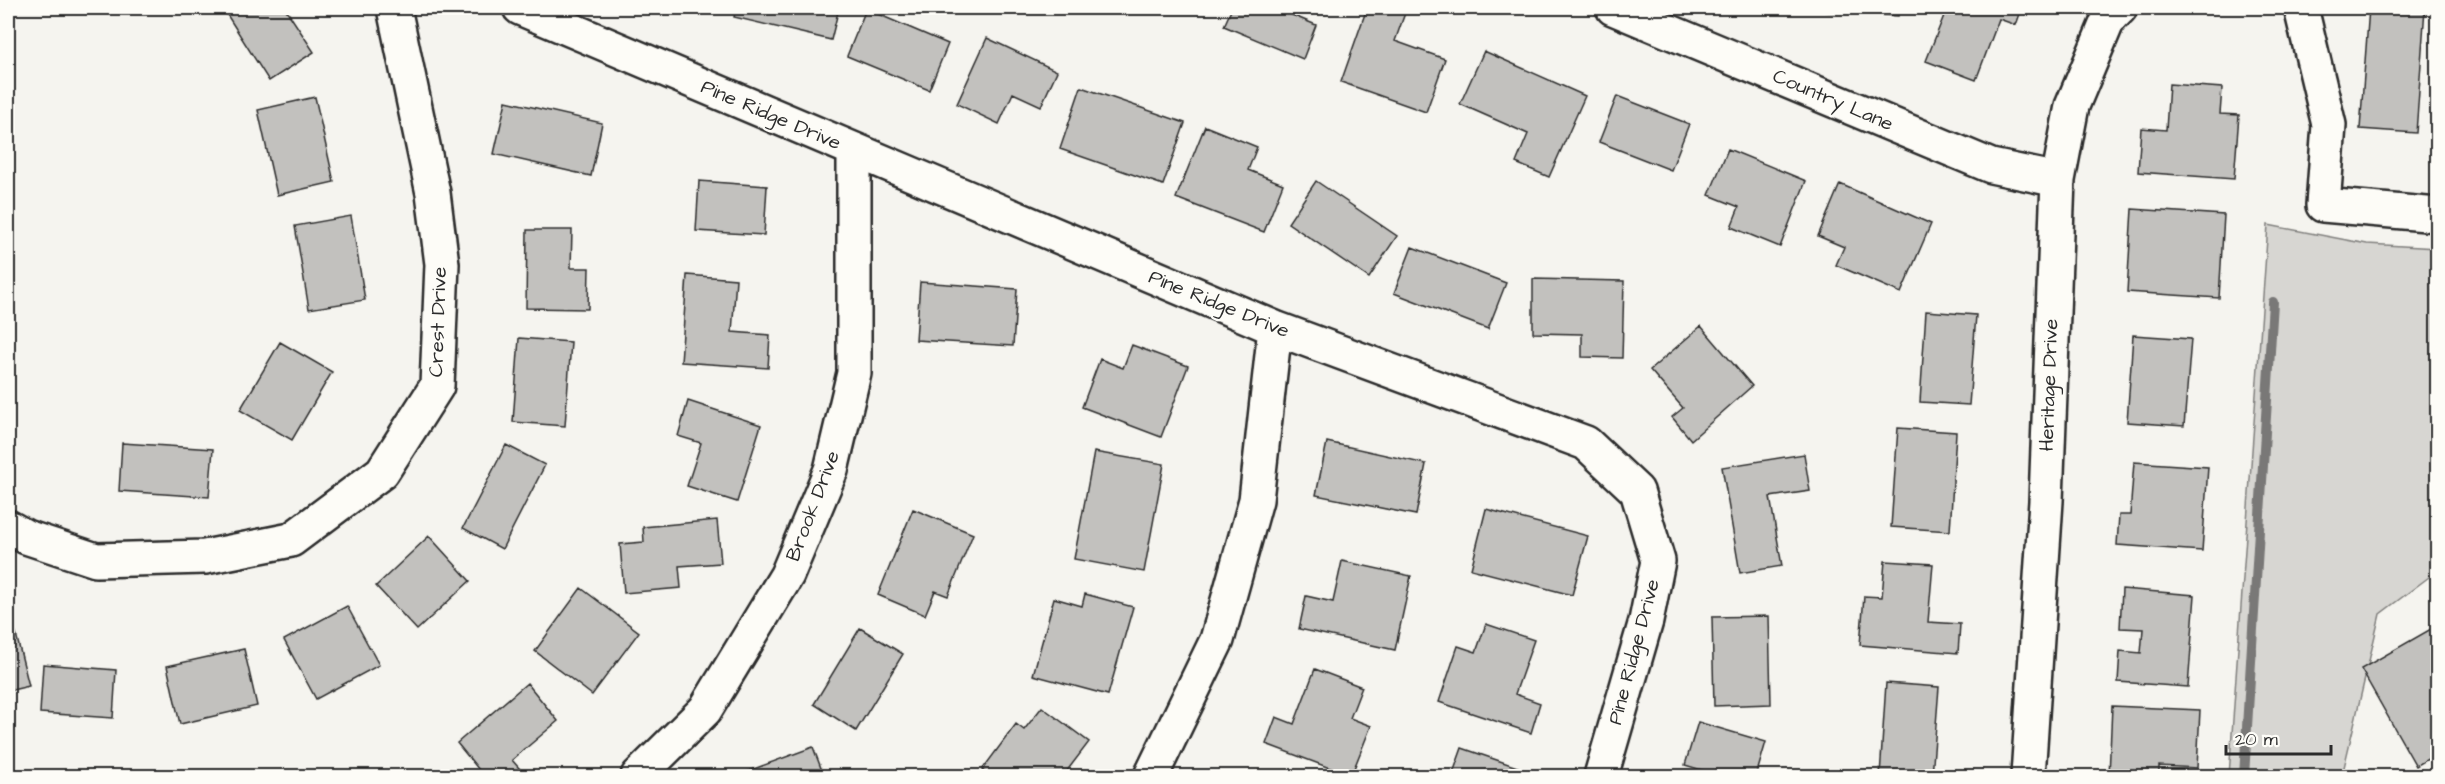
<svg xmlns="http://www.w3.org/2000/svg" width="2445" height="784" font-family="'Architects Daughter',sans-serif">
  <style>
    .green { fill: #d7d6d2; stroke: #81807e; stroke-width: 1.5 }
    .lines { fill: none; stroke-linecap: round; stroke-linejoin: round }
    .stream { stroke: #797877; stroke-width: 10 }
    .building { fill: #c2c1be; stroke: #2b2b2b; stroke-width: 1.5 }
    .minor-casing { stroke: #2b2b2b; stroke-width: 38 }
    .minor { stroke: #fdfcf7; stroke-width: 33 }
    .labels { text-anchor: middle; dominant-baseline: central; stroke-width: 4.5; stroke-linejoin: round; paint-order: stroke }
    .street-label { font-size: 20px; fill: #2b2b2b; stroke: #fdfcf7 }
  </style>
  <rect width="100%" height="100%" fill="#f5f4ef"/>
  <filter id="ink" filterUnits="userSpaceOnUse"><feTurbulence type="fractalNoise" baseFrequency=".0167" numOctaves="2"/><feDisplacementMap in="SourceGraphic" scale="12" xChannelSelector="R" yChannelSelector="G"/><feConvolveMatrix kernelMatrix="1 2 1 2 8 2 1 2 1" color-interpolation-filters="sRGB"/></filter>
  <g filter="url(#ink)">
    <path class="green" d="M2268,225L2367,244L2437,248V571L2380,614L2342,776H2229Z"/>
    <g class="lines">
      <path class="stream" d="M2244,776L2273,302"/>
    </g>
    <path class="building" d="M228,8H285L314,52L269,81L224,10Z
      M736,8H839L831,40L734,17Z
      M1232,8H1295L1292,15L1316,25L1303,59L1224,26Z
      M1367,8H1389L1405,13L1395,41L1445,59L1426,112L1341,82Z
      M1805,8H1898V16L1805,10Z
      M1947,8H2022L2016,25L1999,19L1976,80L1926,61Z
      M2369,8H2425L2416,133L2360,129Z
      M866,9L948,44L929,90L847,56Z
      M987,38L1057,71L1041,106L1013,93L999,124L957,104Z
      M1484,51L1585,96L1549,177L1516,163L1528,134L1460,104Z
      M2169,84L2222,88L2220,114L2239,115L2234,179L2138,172L2141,128L2166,130Z
      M1081,87L1185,123L1163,185L1060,149Z
      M1617,96L1689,124L1671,170L1599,142Z
      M315,97L334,182L277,195L258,110Z
      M506,101L602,123L591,176L494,154Z
      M1205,126L1257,147L1248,170L1283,184L1264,232L1176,198Z
      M1728,149L1806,181L1780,247L1731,227L1739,207L1709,195Z
      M699,181L767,186L764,235L696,231Z
      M1316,181L1397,236L1369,278L1288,223Z
      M1840,184L1931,224L1901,293L1836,265L1844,247L1818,236Z
      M2132,209L2224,215L2219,298L2127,292Z
      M351,216L365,300L309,309L295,226Z
      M527,230H572L571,268H589L588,309L526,308Z
      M1412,247L1506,283L1488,329L1394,293Z
      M687,275L736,279L732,332L770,335L768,368L681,362Z
      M1533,279L1624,281L1622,358L1582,357V334L1533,333Z
      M920,282L1017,289L1013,346L916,340Z
      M1926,311L1976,315L1969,405L1920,402Z
      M1701,326L1752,386L1691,440L1672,417L1683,408L1650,370Z
      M2133,335L2191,339L2184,426L2127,422Z
      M519,338L571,342L565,426L513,422Z
      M280,342L332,372L292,440L240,410Z
      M1132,345L1188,366L1161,437L1082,407L1100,359L1123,368Z
      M688,401L761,425L737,502L687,486L701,443L678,436Z
      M1898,428L1956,432L1950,531L1891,527Z
      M1327,442L1426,464L1416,515L1316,495Z
      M122,443L213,449L209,497L119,491Z
      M506,445L545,465L502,549L463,528Z
      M1094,452L1164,464L1144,572L1074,559Z
      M1804,454L1810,491L1770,497L1782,566L1740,573L1722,467Z
      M2134,462L2208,467L2202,551L2117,545L2119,515H2130Z
      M913,509L973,534L948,596L935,591L925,615L878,595Z
      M1486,509L1588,536L1572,595L1471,569Z
      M717,520L721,563L679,566L681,588L624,593L620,544L644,542L643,527Z
      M429,536L470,581L417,630L376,586Z
      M1342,561L1411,576L1395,650L1299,629L1306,596L1333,602Z
      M1885,561L1933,564L1928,622L1960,624L1958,653L1860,645L1864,596L1882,597Z
      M581,588L639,632L592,695L535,651Z
      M2122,589L2195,595L2188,687L2118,682L2120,651L2141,653L2143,629L2120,628Z
      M1085,594L1133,607L1108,695L1033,675L1054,598L1082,606Z
      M8,602L29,686L8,691Z
      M347,606L379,665L316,699L284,640Z
      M1769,616L1771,704L1714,706L1712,617Z
      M1486,624L1534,640L1515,694L1540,703L1531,733L1439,702L1458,646L1476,652Z
      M2438,625V753L2416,766L2361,669Z
      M860,628L903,654L856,731L814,704Z
      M244,649L257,706L180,724L167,666Z
      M43,664L116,670L113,718L40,713Z
      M1315,669L1362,687L1350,718L1371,726L1351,776L1266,744L1276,717L1294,724Z
      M527,683L558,721L512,760L526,776H484L457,743Z
      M1886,683L1939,687L1932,776H1880Z
      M2112,706L2200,710L2197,768L2159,766V776H2109Z
      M1042,707L1089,742L1063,776H990L982,770L1016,724L1024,730Z
      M1698,722L1766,742L1756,776H1704L1705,771L1685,765Z
      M813,747L824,776H735Z
      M1462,748L1520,768L1517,776H1452Z"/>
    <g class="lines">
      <g class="minor-casing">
        <path id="minor" d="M520,8L1275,328L1586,443L1637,491L1658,561L1646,621L1601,776
          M1613,8L1991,166L2058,180
          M2301,8L2329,125L2323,205L2438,215
          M8,527L26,537L96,560L205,557L291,540L382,472L437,386L442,264L433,193L394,8
          M638,776L705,710L787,575L831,470L854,373V150
          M1151,776L1217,640L1256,500L1275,328
          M2028,776L2046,501L2058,180L2072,106L2108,20L2120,8"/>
      </g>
      <use href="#minor" class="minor"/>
    </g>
  </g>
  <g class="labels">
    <g class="street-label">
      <text transform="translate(1833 100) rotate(23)">Country Lane</text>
      <text transform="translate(771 115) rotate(23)">Pine Ridge Drive</text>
      <text transform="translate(1219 304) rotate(22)">Pine Ridge Drive</text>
      <text transform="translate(438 322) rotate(-88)">Crest Drive</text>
      <text transform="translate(2049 385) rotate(-88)">Heritage Drive</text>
      <text transform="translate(813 506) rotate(-69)">Brook Drive</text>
      <text transform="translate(1634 652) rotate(-75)">Pine Ridge Drive</text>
    </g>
  </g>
  <rect width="2445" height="784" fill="none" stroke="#fdfcf7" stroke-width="30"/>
  <rect x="15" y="15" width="2415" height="754" fill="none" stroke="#2b2b2b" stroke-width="2" filter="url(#ink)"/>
  <path d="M2226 745v9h105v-9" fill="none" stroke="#2b2b2b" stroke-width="3"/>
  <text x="2235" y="745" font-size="18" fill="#2b2b2b" stroke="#fdfcf7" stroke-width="4.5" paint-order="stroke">20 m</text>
</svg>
